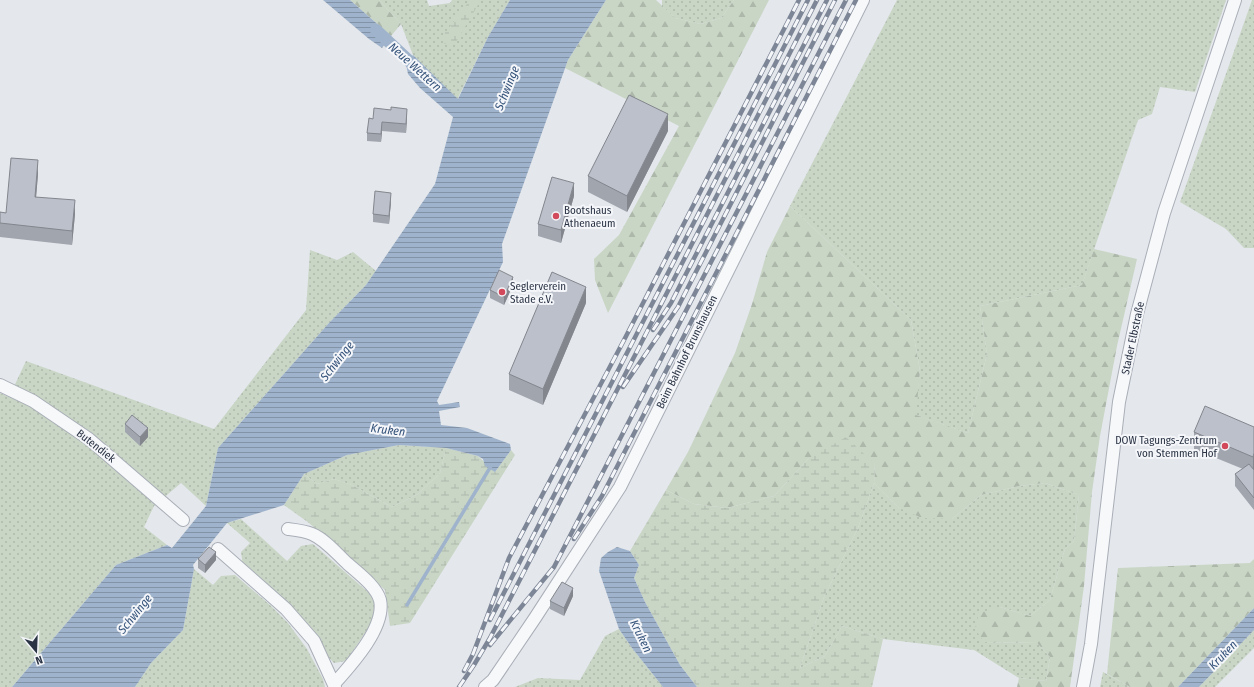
<svg xmlns="http://www.w3.org/2000/svg" width="1254" height="687" font-family="'Fira Sans Condensed',sans-serif">
  <style>
    .grass { fill: url(#grass-dots) }
    .forest { fill: url(#forest-firs) }
    .wetland { fill: url(#wetland-marsh) }
    .water { fill: url(#water-rules) }
    .lines { fill: none; stroke-linecap: round; stroke-linejoin: round }
    .stream { stroke: #9fb4cc; stroke-width: 3.5 }
    .canal { stroke: #9fb4cc; stroke-width: 12 }
    .minor-casing { stroke: #a9aeb7; stroke-width: 14 }
    .minor { stroke: #f7f8fa; stroke-width: 12 }
    .rail-casing { stroke: #7d8696; stroke-width: 4.5 }
    .rail { stroke: #f4f6f9; stroke-width: 3; stroke-dasharray: 9; stroke-linecap: butt }
    .wall { fill: #a1a5ae }
    .shaded-wall { fill: #83868d }
    .building { fill: #bbc0ca; stroke: #83868d }
    .poi-dot { fill: #d1495b; stroke: #f4f6f9; stroke-width: 1.5 }
    .labels { text-anchor: middle; dominant-baseline: central; stroke-width: 4; stroke-linejoin: round; paint-order: stroke }
    .poi-label { font-size: 11px; fill: #2b3445; stroke: #f4f6f9; text-anchor: start }
    .street-label { font-size: 11px; fill: #2b3445; stroke: #f4f6f9 }
    .water-label { font-size: 12px; font-style: italic; fill: #34527a; stroke: #f4f6f9 }
  </style>
  <defs>
    <pattern id="grass-dots" width="8" height="8" patternUnits="userSpaceOnUse"><rect width="8" height="8" fill="#c9d6c5"/><path d="M2 2h.1M6 6h.1" fill="none" stroke="#adb8ab" stroke-width="1.8" stroke-linecap="round"/></pattern>
    <pattern id="forest-firs" width="22" height="20" patternUnits="userSpaceOnUse"><rect width="22" height="20" fill="#c9d6c5"/><path d="M5 1l3.5 6h-7zM16 11l3.5 6h-7z" fill="#adb8ab"/></pattern>
    <pattern id="wetland-marsh" width="20" height="14" patternUnits="userSpaceOnUse"><rect width="20" height="14" fill="#c9d6c5"/><path d="M1 5h8M5 5V1M11 12h8M15 12V8" fill="none" stroke="#adb8ab"/></pattern>
    <pattern id="water-rules" width="6" height="5" patternUnits="userSpaceOnUse"><rect width="6" height="5" fill="#9fb4cc"/><path d="M0 2.5h6" fill="none" stroke="#8293a7"/></pattern>
  </defs>
  <rect width="100%" height="100%" fill="#e4e7ec"/>
  <path class="grass" d="M379,0H427L429,6L450,3L452,0H510L488,37L457,100L413,55L401,24Z
    M662,0H734L721,18L701,24L675,18L662,6Z
    M897,0H1226L1195,92L1160,87L1152,114L1138,120L1082,285L980,306L987,354L968,433L915,415L920,371L911,320L790,206Z
    M1252,0H1254V248H1244L1226,229L1180,202L1232,57Z
    M310,250L337,260L353,252L376,271L366,285L329,323L218,448L206,506L181,483L154,506L144,527L167,545L116,565L12,687H0V393L9,397L26,361L214,429L306,310Z
    M399,445L446,448L440,473L418,494L392,507L352,485L334,479L317,484L304,474L347,455Z
    M874,483L899,508L952,519L981,495L1019,486L1045,483L1079,495L1074,541L1065,549L1060,565L1050,600L1030,616L1000,607L984,642L1037,643L1050,657L1046,681L1019,678L974,650L883,639L842,626L825,656L800,668L824,597L858,528Z
    M241,519L287,561L301,546L313,544L369,593L375,604L373,621L346,661L334,663L243,566L241,552L250,543L227,523Z
    M194,569L213,585L221,576L235,575L270,605L288,623L307,649L323,679L325,687H135L151,663L183,630Z
    M619,629L632,648L663,687H515L538,678L580,680L605,636Z
    M1254,630V648L1215,687H1199Z
    M1103,672L1130,687H1100Z"/>
  <path class="forest" d="M350,0H379L401,24L391,36Z
    M606,0H656L675,18L701,24L721,18L734,0H769L608,313L595,280L594,259L619,235L679,126L565,68L568,60Z
    M790,206L911,320L920,371L916,415L968,433L987,354L980,306L1082,285L1094,249L1137,259L1117,346L1100,436L1092,492L1084,586L1070,687H1017L1019,678L1046,681L1050,657L1037,643L984,642L975,629L979,613L1000,607L1030,616L1050,600L1060,565L1065,549L1074,541L1079,495L1045,483L1019,486L981,495L952,519L922,518L899,508L874,483L875,464L809,458L774,496L727,508L694,504L666,490L688,452L735,353L752,304L767,252Z
    M1254,559V608L1178,687H1130L1107,674L1118,568L1250,563Z"/>
  <path class="wetland" d="M470,0H481L456,42L443,44L445,33Z
    M846,437L875,464L874,483L858,528L824,597L800,668L825,656L842,626L883,639L872,687H697L680,665L645,602L634,578L639,565L630,551L666,490L694,504L727,508L774,496L809,458Z
    M446,448L478,456L495,472L511,450L515,455L410,623L390,626L385,590L309,523L284,505L304,474L317,484L334,479L352,485L392,507L418,494L440,473Z"/>
  <path class="water" d="M323,0H350L391,36L382,48L369,39Z
    M510,0H606L568,60L502,244L503,262L437,401L439,405L459,402L460,407L439,411L441,425L467,428L510,444L511,450L495,472L485,466L483,459L478,456L446,448L399,445L347,455L304,474L284,505L227,523L193,565L194,569L183,630L151,663L135,687H12L116,565L167,545L172,548L206,506L218,448L329,323L366,285L435,184L453,117L420,88L408,74L406,64L413,55L458,99L488,37Z
    M617,547L630,551L639,565L634,578L645,602L680,665L697,687H663L632,648L619,629L599,571L601,558L608,552Z
    M1254,608V630L1199,687H1178Z"/>
  <g class="lines">
    <path class="stream" d="M407,605L491,466"/>
    <path class="canal" d="M376,30L421,72"/>
    <g class="minor-casing">
      <path id="minor" d="M0,385L33,401L89,439L183,520
        M288,529C296,530 305,531 312,534C326,540 337,554 348,564C358,573 376,586 380,600C386,627 351,665 334,684
        M218,549L286,609L314,641L335,687
        M485,687L493,680L535,618L620,487L863,0
        M1083,687L1091,644L1119,402L1137,314L1164,213L1235,0"/>
    </g>
    <use href="#minor" class="minor"/>
    <g class="rail-casing">
      <path id="rail" d="M653,330L671,303L827,0
        M623,387L678,307L835,0
        M574,539L602,496L856,0
        M490,620L808,0
        M490,645L554,567L846,0
        M464,671L473,654L509,558L623,342L799,0
        M459,687L474,665L490,638L817,0"/>
    </g>
    <use href="#rail" class="rail"/>
  </g>
  <path class="wall" d="M407,117L406,133L382,131L381,142L367,141V133L373,119Z
    M668,131L627,212L588,192V176Z
    M38,174L36,197L75,214L72,245L0,237V212L6,213Z
    M574,196L561,243L538,236V224Z
    M391,201L389,224L373,222V214Z
    M513,285L504,305L490,298V290Z
    M586,303L543,405L509,390V374Z
    M125,424L148,437L140,446L125,432Z
    M1254,427V510L1235,486V474L1243,469L1194,449V432Z
    M198,559L216,560L205,573L198,568Z
    M573,596L564,616L550,609V601Z"/>
  <path class="shaded-wall" d="M407,109V117L406,133V124Z
    M668,114V131L627,212V196Z
    M382,122V131L381,142V134Z
    M38,160V174L35,210V197Z
    M574,183V196L561,243V230Z
    M391,193V201L389,224V216Z
    M75,200V214L72,245V231Z
    M513,277V285L504,305V297Z
    M586,287V303L543,405V389Z
    M148,428V437L140,446V437Z
    M1254,453V469L1253,473V457Z
    M216,552V560L205,573V565Z
    M573,588V596L564,616V608Z"/>
  <path class="building" d="M629,95L668,114L627,196L588,176Z
    M391,107L407,109L406,124L382,122L381,134L367,133L369,118L373,119L374,108L391,110Z
    M11,158L38,160L35,197L75,200L72,231L0,223V212L6,213Z
    M552,177L574,183L561,230L538,224Z
    M375,191L391,193L389,216L373,214Z
    M499,270L513,277L504,297L490,290Z
    M552,272L586,287L543,389L509,374Z
    M1205,406L1254,427V453L1253,457L1194,432Z
    M132,415L148,428L140,437L125,424Z
    M1249,464L1254,470V498L1235,474Z
    M209,547L216,552L205,565L198,559Z
    M562,582L573,588L564,608L550,601Z"/>
  <g class="poi-dot">
    <circle cx="556" cy="216" r="4"/>
    <circle cx="502" cy="292" r="4"/>
    <circle cx="1225" cy="446" r="4"/>
  </g>
  <g class="labels">
    <g class="poi-label">
      <text x="564" y="210">Bootshaus<tspan x="564" dy="13">Athenaeum</tspan></text>
      <text x="510" y="286">Seglerverein<tspan x="510" dy="13">Stade e.V.</tspan></text>
      <text x="1217" y="440" text-anchor="end">DOW Tagungs-Zentrum<tspan x="1217" dy="13">von Stemmen Hof</tspan></text>
    </g>
    <g class="street-label">
      <text transform="translate(1133 338) rotate(-78)">Stader Elbstraße</text>
      <text transform="translate(687 352) rotate(-64)">Beim Bahnhof Brunshausen</text>
      <text transform="translate(96 446) rotate(38)">Butendiek</text>
    </g>
    <g class="water-label">
      <text transform="translate(415 67) rotate(42)">Neue Wettern</text>
      <text transform="translate(507 88) rotate(-68)">Schwinge</text>
      <text transform="translate(337 361) rotate(-52)">Schwinge</text>
      <text transform="translate(388 430) rotate(7)">Kruken</text>
      <text transform="translate(135 614) rotate(-51)">Schwinge</text>
      <text transform="translate(641 636) rotate(64)">Kruken</text>
      <text transform="translate(1223 655) rotate(-46)">Kruken</text>
    </g>
  </g>
  <g transform="translate(36 651) rotate(161)" stroke="#f4f6f9" stroke-width="3" paint-order="stroke">
  <path d="M0-3L7 15L0 10L-7 15Z" fill="#2b3445"/>
  <text y="-6" font-size="11" font-weight="bold" text-anchor="middle" fill="#2b3445">N</text>
  </g>
</svg>
